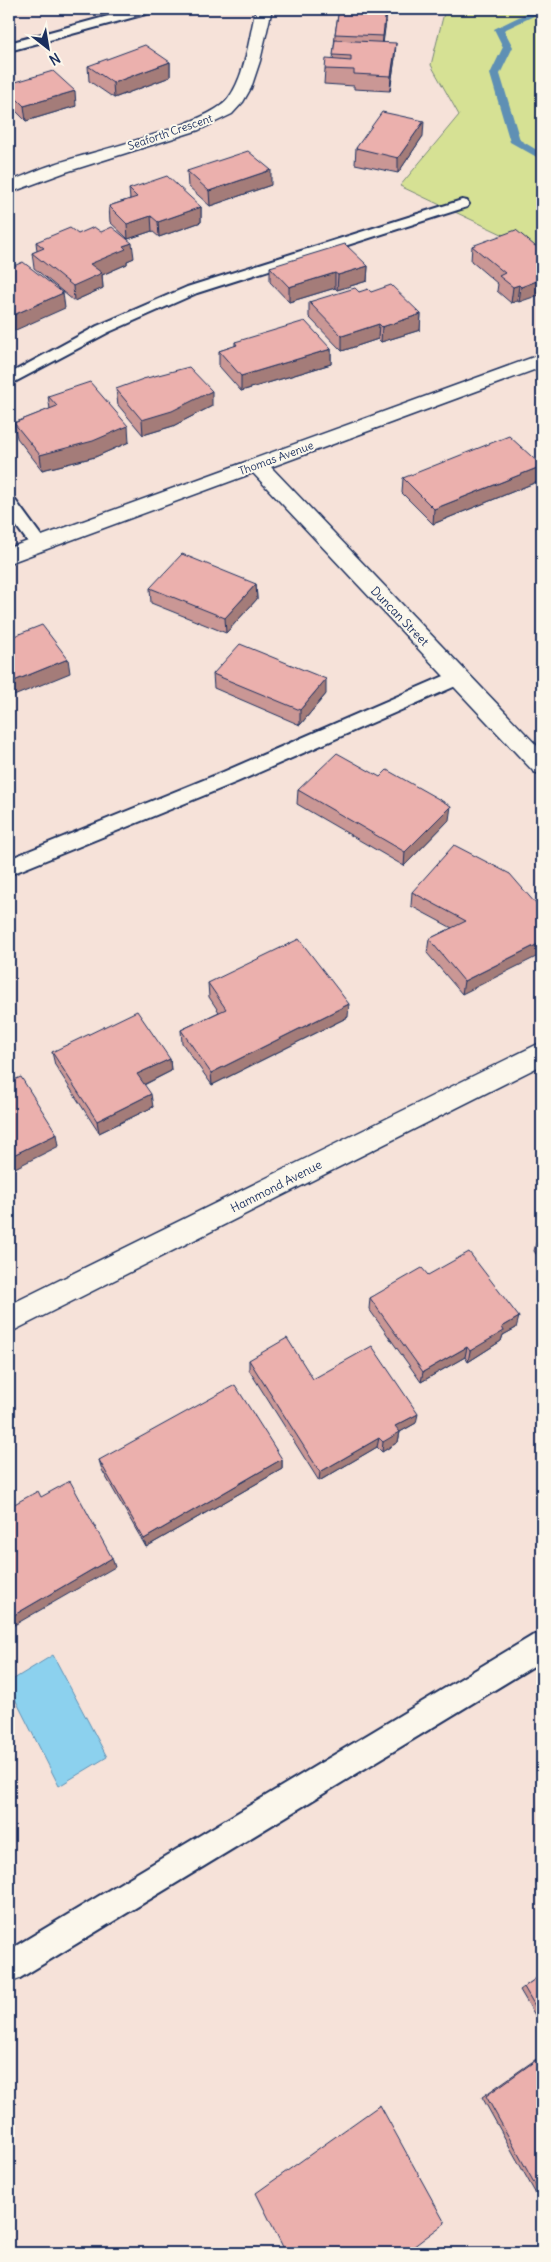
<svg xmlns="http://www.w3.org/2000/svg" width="551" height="2262" font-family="Delius,sans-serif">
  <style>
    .green { fill: #d6e194; stroke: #788879 }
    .water { fill: #8cd1ee; stroke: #5f90b4 }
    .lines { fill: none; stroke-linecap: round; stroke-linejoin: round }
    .stream { fill: #5f90b4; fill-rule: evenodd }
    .lane-casing { stroke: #1b2f5e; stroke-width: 4 }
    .street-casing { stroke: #1b2f5e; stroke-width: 3 }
    .lane { fill: #fbf7ec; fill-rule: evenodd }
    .street { fill: #fbf7ec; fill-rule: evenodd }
    .wall { fill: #ca9795; stroke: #1b2f5e }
    .shaded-wall { fill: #a47b79; stroke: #1b2f5e }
    .building { fill: #ebb0ad; stroke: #1b2f5e }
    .labels { text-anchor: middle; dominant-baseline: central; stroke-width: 4; stroke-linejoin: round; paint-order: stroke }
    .far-street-label { font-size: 11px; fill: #1b2f5e; stroke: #fbf7ec }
    .street-label { font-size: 12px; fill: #1b2f5e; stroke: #fbf7ec }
  </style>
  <rect width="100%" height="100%" fill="#f6e2d9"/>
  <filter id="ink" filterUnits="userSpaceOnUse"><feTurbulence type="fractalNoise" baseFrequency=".02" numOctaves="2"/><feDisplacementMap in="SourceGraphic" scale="10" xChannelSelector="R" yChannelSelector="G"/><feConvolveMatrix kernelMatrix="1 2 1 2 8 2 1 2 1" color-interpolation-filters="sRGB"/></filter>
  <g filter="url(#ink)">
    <path class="green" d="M445,9H542V253L400,186L459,115L431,65Z"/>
    <path class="water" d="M53,1655L107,1757L59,1786L9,1687V1682Z"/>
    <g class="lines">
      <path class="stream" d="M527,9H536L540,13L504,30L513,47L500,74L520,140L542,153V160L510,142L490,74L503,47L494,29L529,12Z"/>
      <g class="lane-casing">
        <path id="lane" d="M134,9H154L153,12L9,51V43Z
          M462,200L467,201L469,204L467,207L197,293L109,332L9,385V374L97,326L187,287Z
          M9,499L15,500L45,541L48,545L45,549L39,551L33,549L9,516Z
          M458,670L465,672L467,677L465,682L237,782L9,875V859L223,772Z
          M542,1633V1661L20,1978L9,1982V1950L532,1636Z"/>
      </g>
      <g class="street-casing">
        <path id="street" d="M256,9H272L260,61L251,88L243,102L232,114L199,130L66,172L9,193V182C24,176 39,169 55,164C91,152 208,125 228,99C246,75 249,37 256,9Z
          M542,354V367L271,467L542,751V775L534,772L253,473L9,563V548Z
          M542,1042V1065L9,1333V1305Z"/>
      </g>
      <use href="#lane" class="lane"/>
      <use href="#street" class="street"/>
    </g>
    <path class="wall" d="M339,9H387L383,42L395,58L390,91L354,89V86L324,84L325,69L333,60L335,34Z
      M170,62V77L114,98L89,81L88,66Z
      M9,84L76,106L26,121L9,104Z
      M423,136L398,173L355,164L356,148Z
      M187,171L271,185L210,206L188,186Z
      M129,189L201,207V222L159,237L152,231L128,239L110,222L109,206L130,199Z
      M78,234L134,258L127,261V264L102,275L103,288L74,301L34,268L32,253L37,251L36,242Z
      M472,246H535L519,302L517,301L511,303L497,291L498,284L471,261Z
      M368,266L367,281L337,290L335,288L289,302L270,282V267Z
      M359,292H371L421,314L420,330L381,342L378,339L342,351L309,317V302Z
      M235,342L331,349V364L241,391L219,366V351L235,346Z
      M116,389L212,406L173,426L143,435L118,405Z
      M48,396L129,442L95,457L42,470L17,438L14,423L50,409Z
      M542,466L539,481L433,524L402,493L403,478Z
      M256,584L257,599L226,633L151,603L150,588Z
      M213,674L326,694L300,725L214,688Z
      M298,790L449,820L404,866L297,804Z
      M510,874L462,994L427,953L429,939L452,928L411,906L412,892Z
      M208,983L348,1017L212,1085L182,1043L181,1030L219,1012L209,997Z
      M52,1052L170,1059L171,1071L144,1085L153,1107L99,1133L55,1065Z
      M542,1237V1263L534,1251L537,1240Z
      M428,1275L516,1328L503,1335L501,1341L468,1362L465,1357L421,1382L369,1309L370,1298Z
      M249,1360L313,1379L416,1423L400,1432L398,1442L382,1452L377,1447L319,1481L249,1370Z
      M282,1459V1469L146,1547L102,1470L99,1460Z
      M542,1974V2027L520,1990Z
      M542,2055V2205L482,2097Z"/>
    <path class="shaded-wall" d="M386,9H387V14L382,51L383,36Z
      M396,43L395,58L390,91L391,76Z
      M170,62V77L114,98L113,83Z
      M75,91L76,106L26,121L24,106Z
      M9,120L11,135H9Z
      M424,121L423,136L398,173V158Z
      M271,170V185L210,206L209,191Z
      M201,207V222L159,237L158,222Z
      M151,216L152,231L128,239L127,224Z
      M132,243L134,258L127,261V264L102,275L103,288L74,301L73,286L90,264L123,246Z
      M368,266L367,281L337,290L338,275Z
      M335,273V288L289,302V287Z
      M542,279V294L519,302L521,287Z
      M519,285L517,301L511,303L513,287Z
      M63,293L65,308L9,333V317Z
      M421,314L420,330L381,342L382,327Z
      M379,324L378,339L342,351V336Z
      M331,349V364L241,391V376Z
      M212,391V406L173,426L143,435L142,420Z
      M128,426L129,442L95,457L42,470L40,455Z
      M542,466L539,481L433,524L434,509Z
      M256,584L257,599L226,633L225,618Z
      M68,659L70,673L9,698V683Z
      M326,679V694L300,725V710Z
      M451,806L449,820L404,866L405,852Z
      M542,942V954L462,994L464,981Z
      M349,1004L348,1017L212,1085L211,1073Z
      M170,1059L171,1071L139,1087L137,1074Z
      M151,1094L153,1107L99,1133L97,1121Z
      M57,1134L59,1146L9,1171V1157Z
      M519,1317L516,1328L503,1335L501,1341L468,1362L470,1351L502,1327Z
      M467,1347L465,1357L421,1382L423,1372Z
      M418,1414L416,1423L400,1432L398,1442L382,1452L383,1442L395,1426Z
      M379,1438L377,1447L319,1481L320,1472Z
      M282,1459V1469L146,1547L144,1539Z
      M112,1558L115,1567L9,1628V1618Z"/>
    <path class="building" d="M339,9H386L383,36L335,34Z
      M335,40L396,43L391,76L354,74V70L325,69L326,59L351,61V56L333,55Z
      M145,45L170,62L113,83L88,66Z
      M53,71L75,91L24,106L9,91V84Z
      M382,112L424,121L398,158L356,148Z
      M248,151L271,170L209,191L187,171Z
      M167,176L201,207L158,222L151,216L127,224L109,206L137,197L129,189Z
      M94,227L101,232L112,227L132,243L123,246L126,249L90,264L102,273L73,286L32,253L44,248L36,242L70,228L78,234Z
      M516,230L535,246L542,244V279L521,287L519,285L513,287L499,276L505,273L472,246Z
      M345,244L368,266L338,275L335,273L289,287L270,267Z
      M23,262L63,293L9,317V268Z
      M391,285L421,314L382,327L379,324L342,336L309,302L355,288L359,292L368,289L371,292Z
      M305,321L331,349L241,376L219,351L237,345L235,342Z
      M189,367L212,391L172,411L142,420L116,389L143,379Z
      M90,382L128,426L93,441L40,455L14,423L57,406L48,396Z
      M509,436L542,466L434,509L403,478Z
      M182,554L256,584L225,618L150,588Z
      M42,625L68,659L9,683V638Z
      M240,644L326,679L300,710L213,674Z
      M337,753L380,777L387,770L451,806L405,852L298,790Z
      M454,845L510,874L542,911V942L464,981L429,939L466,921L412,892Z
      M299,939L349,1004L211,1073L181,1030L226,1009L208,983Z
      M137,1011L170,1059L137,1074L151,1094L97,1121L52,1052Z
      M21,1077L57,1134L9,1157V1082Z
      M542,1237V1247L537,1240Z
      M469,1252L519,1317L502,1327L504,1331L470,1351L467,1347L423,1372L370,1298L422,1268L428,1275Z
      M287,1338L313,1379L372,1346L418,1414L395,1426L400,1432L383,1442L379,1438L320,1472L249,1360Z
      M235,1385L282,1459L144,1539L99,1460Z
      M70,1481L112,1558L9,1618V1507L38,1491L41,1497Z
      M542,1974V2018L524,1987Z
      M542,2056V2197L486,2096Z
      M380,2105L445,2223L405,2253H286L256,2193Z"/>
  </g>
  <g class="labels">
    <g class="far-street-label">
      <text transform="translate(170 132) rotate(-19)">Seaforth Crescent</text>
      <text transform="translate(276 458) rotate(-20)">Thomas Avenue</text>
    </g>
    <g class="street-label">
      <text transform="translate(400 616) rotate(46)">Duncan Street</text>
      <text transform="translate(276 1186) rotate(-27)">Hammond Avenue</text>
    </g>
  </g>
  <rect width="551" height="2262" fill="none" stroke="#fbf7ec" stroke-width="30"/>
  <rect x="15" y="15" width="521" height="2232" fill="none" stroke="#1b2f5e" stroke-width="2" filter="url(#ink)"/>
  <g transform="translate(48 48) rotate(149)" stroke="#fbf7ec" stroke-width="4" paint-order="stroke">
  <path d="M0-4L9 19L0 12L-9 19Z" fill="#1b2f5e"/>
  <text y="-8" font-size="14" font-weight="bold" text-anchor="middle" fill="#1b2f5e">N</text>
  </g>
</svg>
